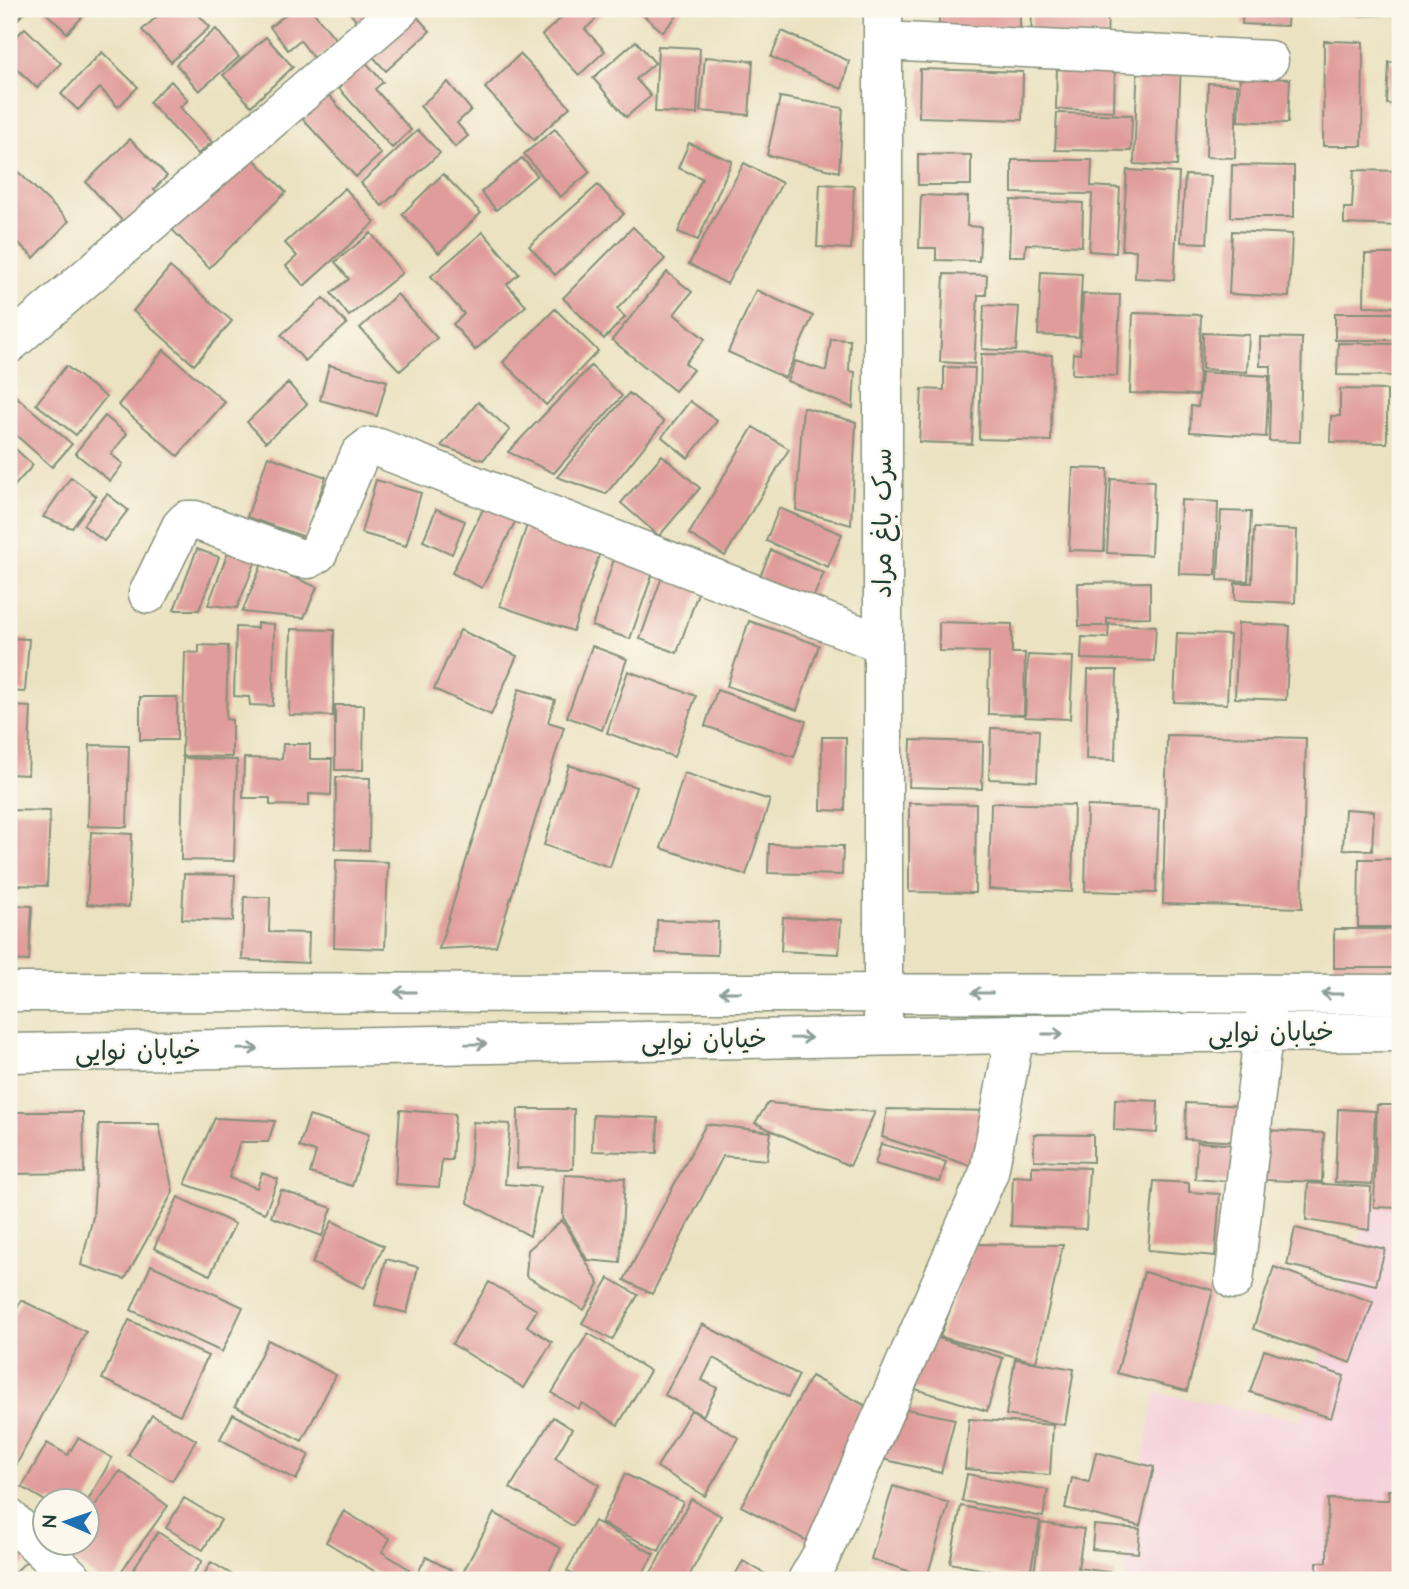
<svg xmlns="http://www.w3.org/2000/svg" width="1409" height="1589" font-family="'Architects Daughter','Playpen Sans Arabic',sans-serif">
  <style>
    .built { fill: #f5cfdb }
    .building { fill: #e09c9a }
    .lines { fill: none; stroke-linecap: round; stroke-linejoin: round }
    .minor-casing { stroke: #85907a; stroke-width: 41 }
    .minor { stroke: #fff; stroke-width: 38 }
    .oneway { stroke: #8f9e9a }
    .labels { text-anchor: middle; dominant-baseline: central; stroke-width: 5; stroke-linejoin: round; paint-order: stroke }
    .street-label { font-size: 26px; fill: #1f3d34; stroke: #fbf7ec }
  </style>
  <rect width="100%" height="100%" fill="#fbf7ec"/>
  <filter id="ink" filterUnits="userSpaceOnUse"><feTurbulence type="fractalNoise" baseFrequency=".0143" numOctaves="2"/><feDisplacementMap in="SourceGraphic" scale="14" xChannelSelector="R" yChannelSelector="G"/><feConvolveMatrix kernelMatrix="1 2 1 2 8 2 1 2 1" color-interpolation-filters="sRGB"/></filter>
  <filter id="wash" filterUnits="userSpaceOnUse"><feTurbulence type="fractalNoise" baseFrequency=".00686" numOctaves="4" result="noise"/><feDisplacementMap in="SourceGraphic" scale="28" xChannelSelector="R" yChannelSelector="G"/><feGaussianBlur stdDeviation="1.57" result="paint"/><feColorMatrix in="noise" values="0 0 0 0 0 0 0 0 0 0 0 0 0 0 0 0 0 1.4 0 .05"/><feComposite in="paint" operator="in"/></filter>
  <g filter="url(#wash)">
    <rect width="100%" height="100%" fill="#ebe2c1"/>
    <path class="built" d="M1400,1199V1580H1123L1155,1393L1301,1420L1372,1200Z"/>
    <g id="blocks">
      <path class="building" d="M9,9H28L9,28Z
        M46,9H90L67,33L44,11Z
        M165,9H199L196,12L210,27L171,62L142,30Z
        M293,9H311L338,42L315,60L300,40L288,50L270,27Z
        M347,9H390L363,30Z
        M410,9L430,31L386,71L366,49Z
        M571,9H601L604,12L585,29L605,51L579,75L542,35Z
        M636,9H683L663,32Z
        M922,9H1020V41L939,40V15H922Z
        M1032,9H1108L1107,43L1031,41Z
        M1243,9H1288L1287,26L1242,24Z
        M1343,9H1384V15L1343,16Z
        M25,28L61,63L37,88L9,61V44Z
        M216,29L239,57L199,91L176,64Z
        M782,31L849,61L842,89L771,57Z
        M266,37L293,67L251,106L223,75Z
        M636,41L655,63L636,79L651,96L626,117L593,78Z
        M1324,41L1363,42L1362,146H1323Z
        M658,46L700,48L697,114L655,112Z
        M356,51L383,82L375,89L411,130L392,148L328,76Z
        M102,52L138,87L118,107L100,88L78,110L61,94Z
        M520,54L570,107L534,140L485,88Z
        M705,57L753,61L749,115L700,111Z
        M1138,58L1181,60L1177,166L1134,164Z
        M1389,62L1400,63V105L1387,104Z
        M1057,63L1115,64L1114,111L1056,109Z
        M920,69L1023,72L1022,120L919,117Z
        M1240,77L1290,79L1288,123L1238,121Z
        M171,81L188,100L180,107L212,142L198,154L149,102Z
        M448,82L471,110L457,123L468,136L455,147L420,106Z
        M1208,83L1237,85L1235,158L1206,157Z
        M324,90L381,154L356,177L298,114Z
        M780,97L843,108L839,172L767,155Z
        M1057,113L1132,115L1131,151L1055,150Z
        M555,129L590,172L560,197L524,154Z
        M418,130L440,153L382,206L361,183Z
        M130,139L167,176L154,189L161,196L129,228L86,182Z
        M689,143L732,161L698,240L678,232L702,178L678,168Z
        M242,147L286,192L209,268L165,222Z
        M918,154L971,155V185H918Z
        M522,158L537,175L496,210L481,192Z
        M1012,160H1092L1091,186L1120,188L1116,253L1089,251L1092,194L1012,193Z
        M9,163L69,221L34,258L9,234Z
        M744,163L782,183L727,284L689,264Z
        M1232,165L1294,166V217H1231Z
        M1127,170L1179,173L1174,280L1135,278L1136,250H1122Z
        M1354,170L1400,171V226L1344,224V208H1352Z
        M443,174L481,213L439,253L402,214Z
        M1185,175L1211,176L1207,243L1181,242Z
        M820,184L854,186L851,249L817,247Z
        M598,185L624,214L555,275L529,246Z
        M345,188L375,222L304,286L286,266L297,256L285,243Z
        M921,195L968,197L967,226L981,227L979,261L936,260V248H919Z
        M1011,200L1083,203L1082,246L1026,244L1025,256H1009Z
        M633,227L665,259L617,309L625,317L604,339L563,298Z
        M1232,231L1292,234L1289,297L1229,294Z
        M483,232L519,274L507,284L526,306L475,350L453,324L464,314L431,276Z
        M371,233L402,273L349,316L331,293L349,279L335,262Z
        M1365,254H1400V307L1364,306Z
        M170,267L232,321L194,365L133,311Z
        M667,272L692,292L674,314L705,339L685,363L693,370L675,391L612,340Z
        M1041,272L1082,274L1079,337L1038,335Z
        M944,274L987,275L986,295H978L974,364L940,362Z
        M756,290L813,316L785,378L728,352Z
        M397,294L437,338L400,371L360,328Z
        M1083,294L1120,295L1117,376L1072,374L1073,353L1080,354Z
        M323,298L347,324L305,361L281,335Z
        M984,305L1019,307L1016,351L982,349Z
        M555,309L598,351L546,405L503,362Z
        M1133,313L1201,315L1198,395L1130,393Z
        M1335,313H1400V340H1335Z
        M1203,333L1249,335L1247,372L1202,369Z
        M1260,337L1302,338L1300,442L1269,441L1271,366H1260Z
        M831,339L850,340L849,371L855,372L853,408L787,381L795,361L826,371Z
        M1338,343L1400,344V376L1337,375Z
        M164,350L225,402L178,456L118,405Z
        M981,354L1052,355L1051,441L979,439Z
        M329,365L387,381L377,416L320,400Z
        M66,366L106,397L76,435L36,404Z
        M591,366L622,396L554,473L508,452Z
        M944,367L975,368L972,444L919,442L922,389L944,390Z
        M1201,372L1269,376L1266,437L1190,432L1191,406L1198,407Z
        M288,383L307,404L266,442L247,422Z
        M1340,389L1387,390V443L1330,442L1331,416H1340Z
        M11,392L72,444L52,467L9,429V395Z
        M629,393L664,422L606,494L557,477Z
        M690,401L717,421L688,458L662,437Z
        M478,402L510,430L483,460L441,446Z
        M803,407L856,422L851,525L796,510Z
        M105,416L127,434L111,454L123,464L110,481L75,453Z
        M753,427L789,449L725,556L689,534Z
        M9,443L33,465L9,492Z
        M662,455L700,488L659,536L621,503Z
        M268,456L326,477L305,537L247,517Z
        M1073,468L1108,469L1104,551L1069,550Z
        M71,477L96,496L72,528L43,517Z
        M1111,479L1154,481L1151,555L1107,553Z
        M376,480L421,493L406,546L361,533Z
        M107,494L128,510L104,541L83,525Z
        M488,499L519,514L482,588L452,573Z
        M1181,500L1218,502L1216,575L1179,574Z
        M779,508L842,534L828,567L766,541Z
        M436,509L465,521L452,554L423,541Z
        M1221,511L1251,512L1248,581L1218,580Z
        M530,516L604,541L573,631L500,606Z
        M1254,528L1297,530L1295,603L1235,600V583H1252Z
        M230,547L257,558L237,608L208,605Z
        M618,547L657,561L630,639L592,626Z
        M197,549L219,557L199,610H174Z
        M771,550L824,573L809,607L756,586Z
        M262,564L317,587L304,618L242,612Z
        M664,571L701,584L677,653L640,639Z
        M1150,582V617L1107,618V626H1079L1078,583Z
        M749,621L819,645L797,710L727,686Z
        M939,622L1012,624V653H1025L1024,715L988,714L989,652L939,651Z
        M257,623L274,624L273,706L250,705L249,697L234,696L236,627L257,628Z
        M1238,623L1290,626L1286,700L1235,698Z
        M1109,624L1156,626L1154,661L1081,659L1082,637L1108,638Z
        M291,629L334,630L333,716L289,715Z
        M460,630L517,656L491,715L434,689Z
        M1177,633L1230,635L1227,704L1174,702Z
        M9,638L29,639L25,692L9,691Z
        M199,645L228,646L226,719L232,720V757L182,756L185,652L199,653Z
        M592,646L627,659L602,730L567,717Z
        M1028,655L1073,657L1070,719L1025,717Z
        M1088,670H1117L1115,760L1086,759Z
        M628,671L696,696L674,757L607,733Z
        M519,689L555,700L548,722L564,727L496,946L439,949Z
        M717,690L806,721L794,757L705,726Z
        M140,697H177V740H140Z
        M335,705H364L363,770H335Z
        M9,706L31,707L28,775L9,774Z
        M991,728L1039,730L1037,781L989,779Z
        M1167,735L1306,738L1302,908L1163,904Z
        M822,737H846L845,811L821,810Z
        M911,740L983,742L982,789L909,787Z
        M283,744H310V759H332L331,795L309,794V806L270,805V798H243L244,758L282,759Z
        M90,745L129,746L127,827L88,826Z
        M183,758L237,760L234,861L181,860Z
        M569,765L636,787L610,867L544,845Z
        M684,773L770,800L746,875L661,848Z
        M336,777L370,778L369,850L335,849Z
        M909,803L976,804L975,893L909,892Z
        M991,803L1074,805L1072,892L989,889Z
        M1087,806L1159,809L1156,893L1085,891Z
        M1345,809L1374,811L1372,851L1343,849Z
        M9,810L50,811L47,886L9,885Z
        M91,832L132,834L129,907L87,904Z
        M769,844L843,846L842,875L768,873Z
        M1359,859H1400V927H1358Z
        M336,860L388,862L385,949L334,947Z
        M184,874L235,875L233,921L182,919Z
        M244,897H270L269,932L309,933L308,963L242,960Z
        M9,905L32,906L29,961L9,960Z
        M783,917L841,920L839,954L781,951Z
        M657,920L718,922L717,955L656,953Z
        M1334,929H1400V968H1334Z
        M1115,1099L1158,1101L1157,1133L1114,1130Z
        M768,1103L875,1112L850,1166L755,1123Z
        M1186,1103L1247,1106L1245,1142L1185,1139Z
        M1377,1105H1400V1208L1374,1207Z
        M518,1109H574L573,1169L517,1168Z
        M887,1109L994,1111L980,1169L882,1137Z
        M1338,1109L1375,1111L1372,1184L1335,1182Z
        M400,1110L455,1114L452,1160H442L439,1187L395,1184Z
        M9,1112H83L84,1173L9,1174Z
        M593,1115L658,1118L657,1153L592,1151Z
        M309,1116L369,1134L352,1186L310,1173L316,1152L299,1147Z
        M215,1118L275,1121L268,1142H240L229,1178L257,1188L262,1173L278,1179L265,1213L185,1184Z
        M473,1122L510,1124L505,1184L540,1187L530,1236L468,1203Z
        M99,1124H159L173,1192L125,1279L81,1265L93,1217Z
        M706,1124L771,1132L767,1160L723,1156L652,1294L624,1280Z
        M1265,1130L1324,1133L1322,1182L1263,1180Z
        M1034,1134L1093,1135V1162L1034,1160Z
        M1197,1142L1238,1145L1236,1182L1195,1179Z
        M881,1144L946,1162L940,1182L875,1164Z
        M1032,1166L1089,1168L1086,1229L1011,1226L1013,1176L1032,1177Z
        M565,1175L625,1178L620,1263L587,1260L563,1217Z
        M1154,1181L1189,1183V1192L1220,1194L1215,1256L1148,1250Z
        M1308,1183L1371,1187L1369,1230L1306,1220Z
        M281,1190L332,1208L322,1236L271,1217Z
        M178,1197L235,1224L210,1275L154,1248Z
        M562,1220L599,1284L584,1310L526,1276L528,1250Z
        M332,1221L384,1246L364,1288L312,1263Z
        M1295,1228L1385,1249L1376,1285L1287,1265Z
        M974,1244L1063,1245L1036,1362L940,1337Z
        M386,1259L418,1267L407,1313L375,1305Z
        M151,1265L243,1307L222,1352L131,1310Z
        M1274,1267L1373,1302L1351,1363L1253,1329Z
        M1144,1272L1213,1290L1187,1391L1117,1373Z
        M609,1278L638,1295L612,1340L582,1323Z
        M489,1282L537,1310L527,1326L552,1342L524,1388L452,1344Z
        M21,1300L86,1332L9,1479V1323Z
        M129,1320L208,1356L180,1415L102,1379Z
        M702,1324L799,1375L788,1397L713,1358L702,1380L717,1388L703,1416L665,1395Z
        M588,1333L650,1371L618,1425L582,1403L578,1409L552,1393Z
        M925,1334L1003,1358L987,1411L909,1387Z
        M268,1340L336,1375L302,1441L235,1406Z
        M1264,1350L1344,1376L1331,1418L1250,1392Z
        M1015,1359L1074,1369L1065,1425L1006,1415Z
        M811,1376L879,1413L809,1542L741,1506Z
        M897,1407L955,1419L941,1473L882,1459Z
        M691,1410L739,1438L705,1496L657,1467Z
        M233,1414L309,1455L296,1480L220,1439Z
        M152,1415L196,1440L172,1481L128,1455Z
        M553,1417L572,1429L555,1458L599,1485L573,1526L510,1488Z
        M969,1419L1053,1425L1050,1475L965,1469Z
        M78,1438L112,1458L87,1502H47L22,1487L47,1443L68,1455Z
        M1096,1452L1154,1467L1140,1526L1065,1508L1072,1478L1089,1482Z
        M120,1471L168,1506L115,1580H99L61,1552L67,1544H88V1515Z
        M625,1474L683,1502L659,1551L601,1523Z
        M967,1474L1048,1490L1043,1517L962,1501Z
        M893,1486L949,1503L927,1577L871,1559Z
        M1388,1490H1400V1580H1317V1562H1327L1328,1499L1389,1500Z
        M184,1498L221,1520L203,1550L166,1528Z
        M691,1499L721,1516L687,1580H647Z
        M961,1506L1040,1521L1029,1579L950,1563Z
        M344,1511L390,1539L382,1552L409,1569L403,1580H389L326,1542Z
        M494,1513L561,1548L545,1580H469L461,1576Z
        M594,1521L654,1554L639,1580H583L567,1571Z
        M1041,1523L1084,1529L1078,1568L1115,1573L1114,1580H1033Z
        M1094,1525L1140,1529L1138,1553L1092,1549Z
        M9,1530L33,1555L9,1578Z
        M158,1532L202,1561L189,1580H126Z
        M426,1557L451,1570L446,1580H414Z
        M743,1561L776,1580H732Z
        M211,1562L241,1580H201Z"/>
    </g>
  </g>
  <g filter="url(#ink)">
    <use href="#blocks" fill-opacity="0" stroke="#85907a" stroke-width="2"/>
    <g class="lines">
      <g class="minor-casing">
        <path id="minor" d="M883,9V1017
          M883,41L1269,60
          M9,344L400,9
          M148,594L181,526L187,520H195L299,558L309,559L318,553L360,454L369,447L379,448L883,644
          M9,992L1400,994
          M9,1053L1015,1034L1400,1032
          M1234,1280L1266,1010
          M9,1518L74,1580
          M807,1580L821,1556L989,1172L1015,1034"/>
      </g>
      <use href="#minor" class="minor"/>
    </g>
    <defs><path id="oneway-shaft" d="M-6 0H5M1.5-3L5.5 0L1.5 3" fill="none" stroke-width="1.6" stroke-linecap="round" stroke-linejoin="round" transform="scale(1.75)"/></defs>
    <g class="oneway">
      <use href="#oneway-shaft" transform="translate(405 992) rotate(180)"/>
      <use href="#oneway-shaft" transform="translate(730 992) rotate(180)"/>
      <use href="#oneway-shaft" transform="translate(982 993) rotate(-180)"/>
      <use href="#oneway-shaft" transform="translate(1332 994) rotate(180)"/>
      <use href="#oneway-shaft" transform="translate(1053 1034)"/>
      <use href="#oneway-shaft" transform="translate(801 1038) rotate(-1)"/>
      <use href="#oneway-shaft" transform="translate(476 1044) rotate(-1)"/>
      <use href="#oneway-shaft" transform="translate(248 1049) rotate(-1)"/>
    </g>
  </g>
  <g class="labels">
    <g class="street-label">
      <text transform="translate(883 523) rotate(-90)">سرک باغ مراد</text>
      <text transform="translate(1271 1033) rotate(-1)">خیابان نوایی</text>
      <text transform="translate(704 1040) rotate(-1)">خیابان نوایی</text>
      <text transform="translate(138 1051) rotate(-1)">خیابان نوایی</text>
    </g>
  </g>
  <rect width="1409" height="1589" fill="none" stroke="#fbf7ec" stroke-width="35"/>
  <g transform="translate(66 1522) rotate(272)"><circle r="33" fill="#fbf7ec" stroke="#a3ada2" stroke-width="2"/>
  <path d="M0-5L12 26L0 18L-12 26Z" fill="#1f6fb2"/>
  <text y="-10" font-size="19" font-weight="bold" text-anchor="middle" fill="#1f3d34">N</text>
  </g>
</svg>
